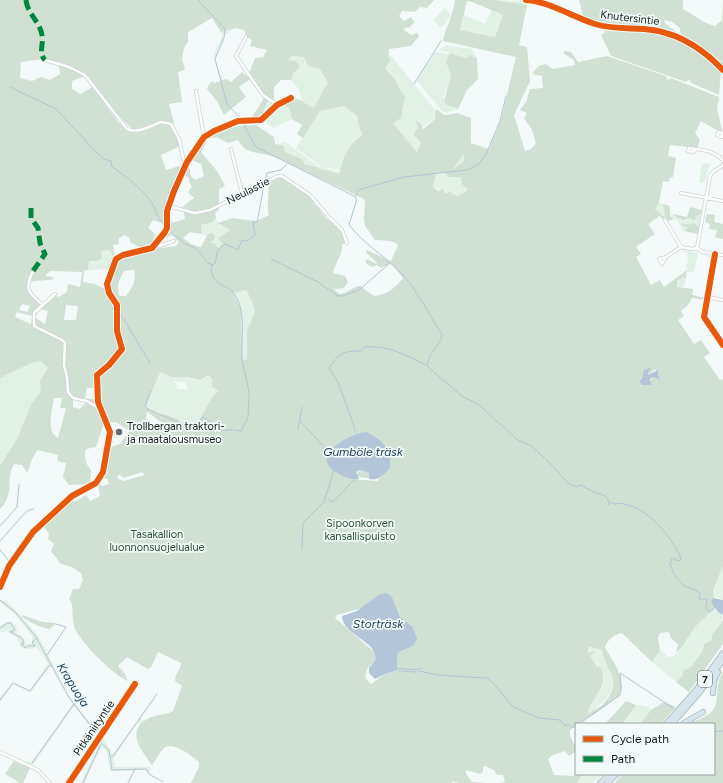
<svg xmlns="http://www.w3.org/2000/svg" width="723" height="783" font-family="Figtree,sans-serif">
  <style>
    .green { fill: #e2f1e5; fill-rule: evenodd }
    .forest { fill: #d0e0d3; fill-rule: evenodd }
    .water { fill: #b3c5d7 }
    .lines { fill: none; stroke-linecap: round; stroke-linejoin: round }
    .stream { stroke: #b3c5d7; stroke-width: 1 }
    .minor-casing { stroke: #d0d4d4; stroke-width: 4 }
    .highway-casing { stroke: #a5b6bb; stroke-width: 6 }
    .minor { stroke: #fdfefe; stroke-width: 2.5 }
    .highway { stroke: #d6e5eb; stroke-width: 4.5 }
    .quiet { stroke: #00873e; stroke-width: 5; stroke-dasharray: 10 5; stroke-linecap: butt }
    .cycleway-casing { stroke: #f3fafa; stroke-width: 8 }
    .cycleway { stroke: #e8590c; stroke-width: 6 }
    .poi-dot { fill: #656969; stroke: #f3fafa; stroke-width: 1.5 }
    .labels { text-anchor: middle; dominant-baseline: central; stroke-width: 3.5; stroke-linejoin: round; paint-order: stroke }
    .shield { fill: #f3fafa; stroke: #5a5e5e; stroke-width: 1 }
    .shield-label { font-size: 10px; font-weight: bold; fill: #181b1b }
    .street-label { font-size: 11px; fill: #181b1b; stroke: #f3fafa }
    .poi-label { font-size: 11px; fill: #181b1b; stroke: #f3fafa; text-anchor: start }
    .park-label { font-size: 11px; fill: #2b5330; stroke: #f3fafa }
    .water-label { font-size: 12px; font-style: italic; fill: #14395c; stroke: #f3fafa }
  </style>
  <rect width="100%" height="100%" fill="#f4f9f9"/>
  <path class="green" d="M150,0H345L364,23L356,26L349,34L355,43L371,31L439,115L413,134L421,143L417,152L382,110L384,103L314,18L294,35L291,50L279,51L278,55L258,44L243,24L223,22L205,0L185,7L193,26Z
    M494,0L528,1L527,5Z
    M445,8L451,16L441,28L433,20Z
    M492,10L504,15L495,37L460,30L464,15L485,24Z
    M235,28L224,36L215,59L223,81L222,82C213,57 210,59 223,35L221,32Z
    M446,45L471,49L475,54L476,58L469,55L466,58L455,54L438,50Z
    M435,52L449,54L446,62L451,75L444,97L452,108L458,109L447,113L442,111L417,81Z
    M292,56L305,57L308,66L320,69L328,83C321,91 320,100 313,108L302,101L299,89L291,80L293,74L300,67L287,60Z
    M268,100L275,105L261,118Z
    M282,103L289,108L292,119L273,128L263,120Z
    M344,106L357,116L360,130L364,134L352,145L367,162L339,174L304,164L303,160L285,152L281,143L284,141L318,166L340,172V170L322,167L296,148L320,111Z
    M464,153V161L452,169V168Z
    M702,163L710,164L704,183L699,182Z
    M436,173H447L448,177H461L468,190L457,196L433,187Z
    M659,202L663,204L665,215L663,216L655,209Z
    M669,214L674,217L690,218L695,221L696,215L701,214L699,227L689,225L687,229L682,231L678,221L670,216Z
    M216,218L218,223L230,230L218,238L222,244L218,248L210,242L208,234L207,236L202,234L201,225L213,222Z
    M110,250L113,256L107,269L88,270L89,261H98L101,251Z
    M683,250L698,253L694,272H688L686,266L688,261L687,251L684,253Z
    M682,276L686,279L684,287L679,288L676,284L677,280Z
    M246,290L252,301L255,312L247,330V359L242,360L241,310L233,293Z
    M0,316L62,335L52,410L35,450L23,446L10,469V491L0,507Z
    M160,372L171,377H187L196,380H200L208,375L219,391L193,428L169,416L148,409L146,406ZM173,381L185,382L188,389H176L177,384Z
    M119,431L121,434L119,438H114L113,443L110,445L111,433Z
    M723,566V600L715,597L713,590Z
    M0,600L6,601L13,607L39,637L68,694L100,736L99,738L74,706L33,765L22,761L32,762L73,704L53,668L49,667L31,692L13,684L0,702V698L13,682L29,691L48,664L38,648L23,649L20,646L18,638L7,631L0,633V626L8,621L16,625L17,632L24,639L25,644H32V636L15,614L0,602Z
    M716,607L718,612L723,615C723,625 712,630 712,640L702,647C704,655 690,670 683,672V675L676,682L652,662L657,657L660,650L668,657C682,657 685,635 695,627C702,621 709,614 716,607Z
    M588,645L602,650C604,660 609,664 612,673C619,693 600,703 589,715C584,701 614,686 600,668C597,664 593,660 590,656L594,651L588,653Z
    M157,693L141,718L142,720L145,721L140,726V723L136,725L113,759L115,767H151L149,775L146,770H135L128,783L133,771H110L107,753L102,745L84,783H81L99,742L104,735L103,738L113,755Z
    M636,705L646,706L651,710L640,724H622Z
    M583,774H604L592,783H577Z"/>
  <path class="forest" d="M0,0H434L427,8L420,7L415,12L402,11L399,16L404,21L411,17L414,22L410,27L403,29L411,35L418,33L419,36L411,46L389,49L388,55L390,60L385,68C388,74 393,76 396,81C399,87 400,91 405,96L401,118L393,123L417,152L421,143L413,134L418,128L415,120L421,124L423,129L435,119L436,109L445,115L457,113L471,118V143L489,149L501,120L516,57L443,41C446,26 453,16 455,0H494L527,5L519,45L527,47L530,81L514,115L525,151L531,149L536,143L532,130L524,118L527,113L520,110L526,102L530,89L543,88L542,76L535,75L533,72L539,66L546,64L553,69L575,65L574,60L563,53L565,51L571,52L578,62L607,56L666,76L668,80L671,78L719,97L717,109L723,134L701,121L695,133L700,140L697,148L670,145L668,156L676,158L673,177L670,178L669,182L663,181L659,202L655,209L663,216L665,215L663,204L670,206V216L674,219L668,221L665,217L662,219L660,216L648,224L655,234L636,247L641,254L636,257L651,285L660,280L664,287L687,270L686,279L682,277L681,279L677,280V287L693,289L692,295L705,298V300L692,298L688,305L681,311L684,316L678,320L694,344L701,340L710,353L704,357L720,380L723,379V566L713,590L716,607L695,627L681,648L676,653L678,644L671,638L669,632L660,633L658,638L660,651L652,662L622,633C615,634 607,640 605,647C612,661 627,678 620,695C604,709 585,719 570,730C569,739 576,744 576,752L569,756L565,751L553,755L548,759L554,775L574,776L583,774L577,783H501L505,782L503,775H497L494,770L485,766L483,767V772L480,774L466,770V774L472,782L485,783H459L452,781V783H191L199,767V762C192,756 172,740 163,749C159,753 156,760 152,765C139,748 123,726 155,716C161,714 166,715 173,711L182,686L175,681L176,675L180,668L181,663L158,652L151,667L148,669L127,657L118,666L125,674L128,681C115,677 77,639 74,626C71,618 75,605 69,599L73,589H79L83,580L81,573L72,567L61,564L51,551L54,544L48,539L49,533L41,524L67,501H76L86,495L90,501L100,496L98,484L103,486L109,484L107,478L100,479L103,473L108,448L120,444L129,431L116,422L108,423L100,402L98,375L124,350L118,328V304L110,293L108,284L117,260L121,257L153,249L176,246L179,242L172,235L164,238L167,233L172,232L168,229L167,211L169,210L172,223L185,219L183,206L194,198L188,192L192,187L189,181V178L183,174L186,166L190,169V175L195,180L204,176L201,164L192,160L190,161L209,136L237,126L256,125L274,137L275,144L283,145L285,152L303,160L304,164L339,174L344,157L351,145L363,134L360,130L357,116L344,106L320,111L303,138L297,134L302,125L292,119L289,108L282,103C299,95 298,99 313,108C320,100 321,91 328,83L320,69L308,66L304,57L292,56L288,60L296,61L300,67L293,74L291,80H281L274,87V100L265,95L249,74L255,58L263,57L267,50L250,46L252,40L247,37L244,30L235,28L221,32L212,18L188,32V42L184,48L182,59L185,70L178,72L182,102L169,104L174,122L171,124C160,117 144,129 132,129L109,106L88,75L72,81V89L81,94L94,86C100,96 121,131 131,132C136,132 142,130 147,129C158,127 156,122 170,124L180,146L161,155L166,170L183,165L163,212L164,224L153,220L148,228L155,234L152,244L139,249L136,245L130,242V239L125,235L119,238V244L113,245L115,259L110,270L107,269L113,256L110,250L101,251L102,258L98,261H89L88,270L84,271L83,282L95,284L107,290L116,305L115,331L121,347L120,352L108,364L96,374L97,388H87L85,398L97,400L105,420L96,447L86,449C84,458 85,463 91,470L90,484L69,485L63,477L66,463L57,461L58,455L38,450L33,457L27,473L22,465L14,464C5,480 15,494 0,509V466L17,439L32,403L41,392L40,381L48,368L41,361L31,363L0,378ZM467,1C472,1 496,12 503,15L495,37L460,30ZM45,59L59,64L60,74L50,80L41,77L32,81L20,78L21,62ZM216,137L228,143L238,140C245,155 261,152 275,157L362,198L365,201L364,219L365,226L375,240C383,241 392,239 398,245L391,261L366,250V252L377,263L376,264L367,259L365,261L368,265L373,267L377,265L381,268L391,263L403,278C395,288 387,295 374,296C370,294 364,288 360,286C356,285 346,294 339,294L334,289L344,288L348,282L345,276L333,273C335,263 343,254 342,245L345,243C346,230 334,225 326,218C322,213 319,206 313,204L315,202L307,193L281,177L268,182C270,194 266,203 269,215L256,221L232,218L218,223L230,230L218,238L222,244L218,248L215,244L210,242L214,240L215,236L212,233L208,234L201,247L193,245L183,238L190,232L202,234L201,225L213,222L216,218L215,213L219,210V189L225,186L217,171L201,152L208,139ZM464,154V161L453,169ZM436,173H446L448,177H461L462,184L468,190L457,196L450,192L445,193L443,189L439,191L433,187ZM134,270C137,280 132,288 126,296H120C115,287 120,279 124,271ZM50,271L82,272L80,287L68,284L67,292L59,297L54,295L42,306C34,299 25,295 28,282C35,280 48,281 53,279V277L45,276ZM246,290L252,301L255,312L247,330V359L242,360L241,310L233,293ZM22,304L30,306L27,312L19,310ZM66,305L78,306L76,320H64ZM41,309L48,311L45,324L36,318V315ZM17,312L32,316L31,324L15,317ZM656,369L659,380L653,377L650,382L644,384L640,381L645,370L648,372V375ZM160,372L171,377H187L200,380L208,375L212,379V387L219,391L213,396L195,427L193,428C185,425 177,418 170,416C162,414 151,413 146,406ZM54,398H62L60,408H66L58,438C46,432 52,409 54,398ZM73,398L87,401L80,409L73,407ZM147,412L161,422L172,425L158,428L146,421ZM367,432C382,439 393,451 390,468L377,481C358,479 337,482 327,461L335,447ZM142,472L145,475L123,481L117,478L119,474L123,478ZM392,597L400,617L412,626L416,639L413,646L399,652L397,656V670L385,674L371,684L365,678L367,669L376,659L373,651L335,618L337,615C356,611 373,603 392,597ZM588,646L602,650C605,672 625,678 604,703C600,708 593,709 589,714L588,711C594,694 609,687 601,668L597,666L590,656L594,653V651L588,653Z
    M579,0H683V9L706,23L715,26L722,20L723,0V65L703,48L681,36L680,28L672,22L664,20L665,23L676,32V34C645,24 612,30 583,16Z
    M601,28C619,32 636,30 654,32C680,35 703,53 721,71L719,95L691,83L689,79L686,82L611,56L601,35L605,32Z
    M451,53L466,58L469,55L477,58L478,79L467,90L458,109L447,105L444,102L451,75L446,62L449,54Z
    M242,72L250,79L239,87L246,97L224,115L217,101L207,89L209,84L213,81L214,83L226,79L231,82Z
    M264,98L268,100L261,118L253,120L252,117Z
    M690,207L702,210L701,214L696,216L695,221L690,218L683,220L674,216L673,214L687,217Z
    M707,214L715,215L714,222L723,224V239L715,237L717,230L709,229L710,224L705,222Z
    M681,223L689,225L694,223L699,227L698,234L684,231L688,227L683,226Z
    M360,470L369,473V478L359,477L356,474Z
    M22,615L43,622L55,623L56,624L49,629C39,627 30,622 22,617Z
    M723,620V644L689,692L676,682L683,675V671L691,667L702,652L704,644L712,640V635Z
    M723,671V783H614L623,774H714V724H688C696,720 707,717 713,710C720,700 715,683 723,671Z
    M626,701L636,705L622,724H605Z
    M664,702L676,707L661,724H640L651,710Z
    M14,761L30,768L23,783H19L16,780L5,774Z"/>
  <path class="water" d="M650,368L651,369L648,372V375L658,370V375L660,380L653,377L650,379L651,385H642L639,381L642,378L644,370Z
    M367,432C382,439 393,451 390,468C384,475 378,481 369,479V473L360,470L356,472L359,479C349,481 324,470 327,457C330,445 356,432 367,432Z
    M387,593L392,597L400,617L412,626L417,639L413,646L399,652L397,656V670L385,674L375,679L369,673V668L376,659C375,656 374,653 373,650C365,638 343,632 342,616L357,611L380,594Z
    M713,598L723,600V615L718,612L711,602Z"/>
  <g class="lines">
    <path class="stream" d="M198,0L225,29L224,38L215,59L227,104L242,120
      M414,84L441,41
      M10,87L56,109L97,153L104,159L111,161L112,167C128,178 143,189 153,205C158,213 157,220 166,226
      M243,123L256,147L356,197V202L349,225C363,243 383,255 399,271C415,287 430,315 442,335C440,347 428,353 427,365L430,369L462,396L479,405L518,440L530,445L549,462L568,483L576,487L581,485C585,487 587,489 590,490C598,495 609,493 609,505L612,502L614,504C625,501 642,510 651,518C660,524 680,551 681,560L678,561L672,558L670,565C673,571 677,581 683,585C689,589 695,588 700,594L699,599H707L706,608L708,611H712L715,607
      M265,181L267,173L281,170L287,164
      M356,196L358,190L404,177L467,170L479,164L486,154L500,121L506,96
      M171,232L184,243L197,249L208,263L213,265
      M271,259L318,282L338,296H343L359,290L390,263
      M120,313L150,363
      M151,391L145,406L148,409L193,429L203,417L222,430H233
      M249,394C250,391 244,371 243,365C239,343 248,315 235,295C227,282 212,288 211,267L215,263L218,250L225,244L238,250L242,240L247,241L255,235L253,222H257L264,185
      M300,421L326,449
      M298,429L302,407
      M355,429L338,382L329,368C340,353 342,351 361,351L365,347C388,345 406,355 426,365
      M235,430L241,431L248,417L249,396
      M355,431L356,433
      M327,450L329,452
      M333,473L334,470
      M353,481L355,480
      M329,500L333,502L352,482
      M0,526L17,507L19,484
      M0,541L25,513L29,510L34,509
      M0,550L10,562L9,563
      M302,550L303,523L324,502L333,474
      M0,583L8,566
      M0,600L16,613L36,637L68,696L99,737
      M0,628L8,623H11L15,630L10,632L22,638L24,643L21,644L23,645L25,648L28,646H35L32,642L36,639
      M47,655L66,627L56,624
      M397,668L416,670L421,668
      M397,670L400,671
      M402,671L416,672
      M419,671L437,675L487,678L494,684L513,707L539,718L560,720L564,725L570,726
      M0,700L13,683L30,691L49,666L51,665
      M693,721L694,722
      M579,724L620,695L621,690L620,673L673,708
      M571,728L576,726
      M714,732L723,731
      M101,741V743L109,750L112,770L146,769L149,774L163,782
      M111,757L113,756L157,694
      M32,763L74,704
      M83,783L101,744
      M128,783L135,769"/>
    <g class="minor-casing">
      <path id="minor" d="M526,0C551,2 572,17 595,24C611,29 627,28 644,29C676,31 701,47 723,70
        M246,37L236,56L263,95L277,105
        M45,60L69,67L85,75L127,129C138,134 150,126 161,122L171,124L179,139L185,166
        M196,91L204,137
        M723,134L719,132L717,135L722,137L723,136
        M231,149L242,193
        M695,149L694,152L688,151L689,148C701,150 715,150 723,161
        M681,193L723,201
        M168,206L195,213L210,210L278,176H282L310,195L329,217L342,230L347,243
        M665,220L681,247
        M681,247L692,249L697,248
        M153,248L174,241
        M697,248L710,176L713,172L723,165
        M697,248L702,252L723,255
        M715,254L704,317L723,345
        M666,257L662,264L659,259L666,257L681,247
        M33,271C24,290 28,292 43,305
        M55,294L34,313V326L62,340L65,343L64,365L67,377L68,392L73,398L87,401L101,410
        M707,297L723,300
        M0,587L9,566L33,532L72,496L96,483L103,472L110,432L98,402L97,375L109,365L122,349L117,331V305L109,293L107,284L116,259L123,255L152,248L165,232L167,228V211L174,191L187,162L204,137L214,131L238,121L261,120L277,105L291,98
        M0,752L38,770L50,783
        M69,783L135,684"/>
    </g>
    <g class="highway-casing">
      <path id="highway" d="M713,693L714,681L718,672
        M666,724L696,690L723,653
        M672,724L700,692L723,660
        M682,724L703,712
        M600,783L610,774
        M607,783L617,774"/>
    </g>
    <use href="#minor" class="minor"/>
    <use href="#highway" class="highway"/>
    <path class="quiet" d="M26,0C27,13 40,22 42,35C44,44 38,53 45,60
      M31,208V218L38,228L40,243L45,254L33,271"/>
    <g class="cycleway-casing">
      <path id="cycleway" d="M526,0C551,2 572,17 595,24C611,29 627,28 644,29C676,31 701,47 723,70
        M715,254L704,317L723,345
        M0,587L9,566L33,532L72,496L96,483L103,472L110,432L98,402L97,375L109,365L122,349L117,331V305L109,293L107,284L116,259L123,255L152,248L165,232L167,228V211L174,191L187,162L204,137L214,131L238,121L261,120L277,105L291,98
        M69,783L135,684"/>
    </g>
    <use href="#cycleway" class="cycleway"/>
  </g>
  <circle class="poi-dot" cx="119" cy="432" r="4"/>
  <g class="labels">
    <rect class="shield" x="698" y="671" width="14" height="16" rx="3"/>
    <g class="shield-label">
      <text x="705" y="679">7</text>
    </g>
    <g class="street-label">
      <text transform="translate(630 18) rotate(7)">Knutersintie</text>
      <text transform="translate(248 191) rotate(-27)">Neulastie</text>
      <text transform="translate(94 728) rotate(-56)">Pitkäniityntie</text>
    </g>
    <g class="poi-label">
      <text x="127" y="426">Trollbergan traktori-<tspan x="127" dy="13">ja maatalousmuseo</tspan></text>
    </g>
    <g class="park-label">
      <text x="360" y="523">Sipoonkorven<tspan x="360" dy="13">kansallispuisto</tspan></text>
      <text x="157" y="534">Tasakallion<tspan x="157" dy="13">luonnonsuojelualue</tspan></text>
    </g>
    <g class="water-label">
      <text x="363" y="452">Gumböle träsk</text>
      <text x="378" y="624">Storträsk</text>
      <text transform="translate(73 685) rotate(58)">Krapuoja</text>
    </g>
  </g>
  <rect x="575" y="723" width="140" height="52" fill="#f3fafa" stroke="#9ba1a1"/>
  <rect x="583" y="736" width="20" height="6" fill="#e8590c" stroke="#9ba1a1"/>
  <text x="611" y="743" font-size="12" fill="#181b1b">Cycle path</text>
  <rect x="583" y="756" width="20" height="6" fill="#00873e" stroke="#9ba1a1"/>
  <text x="611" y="763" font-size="12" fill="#181b1b">Path</text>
</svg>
